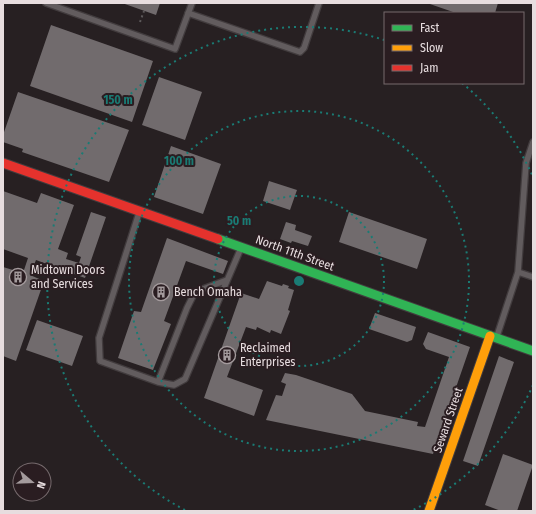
<svg xmlns="http://www.w3.org/2000/svg" width="536" height="514" font-family="'Fira Sans Condensed',sans-serif">
  <style>
    .building { fill: #716b6d }
    .lines { fill: none; stroke-linecap: round; stroke-linejoin: round }
    .lane-casing { stroke: #423c3e; stroke-width: 8 }
    .fast-casing { stroke: #423c3e; stroke-width: 11 }
    .slow-casing { stroke: #423c3e; stroke-width: 11 }
    .jam-casing { stroke: #423c3e; stroke-width: 11 }
    .path { stroke: #5e5a5b; stroke-width: 2; stroke-dasharray: 2 3; stroke-linecap: butt }
    .lane { stroke: #625c5e; stroke-width: 5.5 }
    .fast { stroke: #30b455; stroke-width: 9 }
    .slow { stroke: #ff9f0a; stroke-width: 9 }
    .jam { stroke: #e5322d; stroke-width: 9 }
    .ring { fill: none; stroke: #1a7b74; stroke-width: 2; stroke-dasharray: 2 4 }
    .labels { text-anchor: middle; dominant-baseline: central; stroke-width: 4; stroke-linejoin: round; paint-order: stroke }
    .street-label { font-size: 12px; fill: #e7dddf; stroke: #2a1d21 }
    .poi-label { font-size: 12px; fill: #e7dddf; stroke: #2a1d21; text-anchor: start }
    .centre { fill: #1a7b74; stroke: #2a1d21; stroke-width: 2 }
    .ring-label { font-size: 12px; text-anchor: middle; font-weight: bold; fill: #1a7b74; stroke: #2a1d21; stroke-width: 4; stroke-linejoin: round; paint-order: stroke }
  </style>
  <rect width="100%" height="100%" fill="#272022"/>
  <path class="building" d="M122,3H160L156,15Z
    M427,3H498L495,13H456Z
    M51,25L153,61L132,122L30,86Z
    M159,77L202,92L185,140L142,125Z
    M18,92L129,130L109,182L22,152L23,149L3,142V135Z
    M171,146L221,164L203,214L154,197Z
    M269,181L297,190L290,210L263,201Z
    M3,191L37,203L41,193L74,205L58,249L68,253L66,259L79,263L81,257L76,255L91,212L106,217L85,278L36,260L30,275L44,281L16,361L3,356V267L23,273L28,258L3,249Z
    M349,212L427,239L417,269L339,242Z
    M286,222L296,225L295,230L312,236L308,246L292,241L291,243L280,239Z
    M167,238L228,261L223,274L186,261L164,321L171,324L153,370L118,358L134,311L141,312Z
    M267,281L282,286L283,284L289,286L288,288L294,290L288,310L290,311L281,334L271,330L270,333L257,327L256,330L246,327L227,377L263,390L254,416L204,398L241,293L259,299Z
    M375,313L416,327L412,340L407,342L369,329Z
    M37,320L83,336L72,366L26,350Z
    M428,332L470,347L433,454L266,420L276,395L282,396L286,384L281,382L285,373L296,375L352,394L365,411L418,422L417,426L425,427L449,357L426,349L423,344Z
    M499,356L514,362L478,466L463,461Z
    M503,454L533,465L517,511H501L485,505Z"/>
  <g class="lines">
    <g class="lane-casing">
      <path id="lane" d="M46,3L175,49L192,3
        M188,13L300,52L304,48L319,3
        M139,213L99,338L100,361L158,382L174,385L185,379L241,248
        M518,272L526,163L533,142
        M497,336L518,272L533,277
        M158,382L187,308L195,292L227,280"/>
    </g>
    <g class="fast-casing">
      <path id="fast" d="M218,239L533,351"/>
    </g>
    <g class="slow-casing">
      <path id="slow" d="M429,511L490,336"/>
    </g>
    <g class="jam-casing">
      <path id="jam" d="M3,163L218,239"/>
    </g>
    <path class="path" d="M140,22L144,11"/>
    <use href="#lane" class="lane"/>
    <use href="#fast" class="fast"/>
    <use href="#slow" class="slow"/>
    <use href="#jam" class="jam"/>
  </g>
  <g class="ring">
    <circle cx="299" cy="281" r="85"/>
    <circle cx="299" cy="281" r="170"/>
    <path d="M533 385A256 256 0 0 1 413 510M185 510A256 256 0 0 1 384 40M462 83A256 256 0 0 1 533 177"/>
  </g>
  <defs>
    <g id="building-ring" transform="scale(0.9)"><circle r="9.5" fill="#2a1d21" stroke="#a49b9d" stroke-width="1.5"/><path d="M-4-6H4V6H1V3H-1V6H-4ZM-2.5-4.3h1.7v1.8h-1.7ZM.8-4.3h1.7v1.8H.8ZM-2.5-1h1.7V.8h-1.7ZM.8-1h1.7V.8H.8Z" fill="#a49b9d"/></g>
  </defs>
  <g fill-rule="evenodd">
    <use href="#building-ring" x="18" y="277"/>
    <use href="#building-ring" x="161" y="292"/>
    <use href="#building-ring" x="227" y="355"/>
  </g>
  <g class="labels">
    <g class="street-label">
      <text transform="translate(295 253) rotate(20)">North 11th Street</text>
      <text transform="translate(448 420) rotate(-71)">Seward Street</text>
    </g>
    <g class="poi-label">
      <text x="31" y="270">Midtown Doors<tspan x="31" dy="14">and Services</tspan></text>
      <text x="174" y="292">Bench Omaha</text>
      <text x="240" y="348">Reclaimed<tspan x="240" dy="14">Enterprises</tspan></text>
    </g>
  </g>
  <circle cx="299" cy="281" r="6" class="centre"/>
  <g class="ring-label">
    <text x="118" y="104">150 m</text>
    <text x="179" y="165">100 m</text>
    <text x="239" y="225">50 m</text>
  </g>
  <rect width="536" height="514" fill="none" stroke="#e7dddf" stroke-width="8"/>
  <rect x="384" y="12" width="140" height="72" fill="#2a1d21" stroke="#766a6d"/>
  <rect x="392" y="25" width="20" height="6" fill="#30b455" stroke="#766a6d"/>
  <text x="420" y="32" font-size="12" fill="#e7dddf">Fast</text>
  <rect x="392" y="45" width="20" height="6" fill="#ff9f0a" stroke="#766a6d"/>
  <text x="420" y="52" font-size="12" fill="#e7dddf">Slow</text>
  <rect x="392" y="65" width="20" height="6" fill="#e5322d" stroke="#766a6d"/>
  <text x="420" y="72" font-size="12" fill="#e7dddf">Jam</text>
  <g transform="translate(32 482) rotate(109)"><circle r="19" fill="#2a1d21" stroke="#766a6d"/>
  <path d="M0-3L7 15L0 10L-7 15Z" fill="#a49b9d"/>
  <text y="-6" font-size="11" font-weight="bold" text-anchor="middle" fill="#e7dddf">N</text>
  </g>
</svg>
